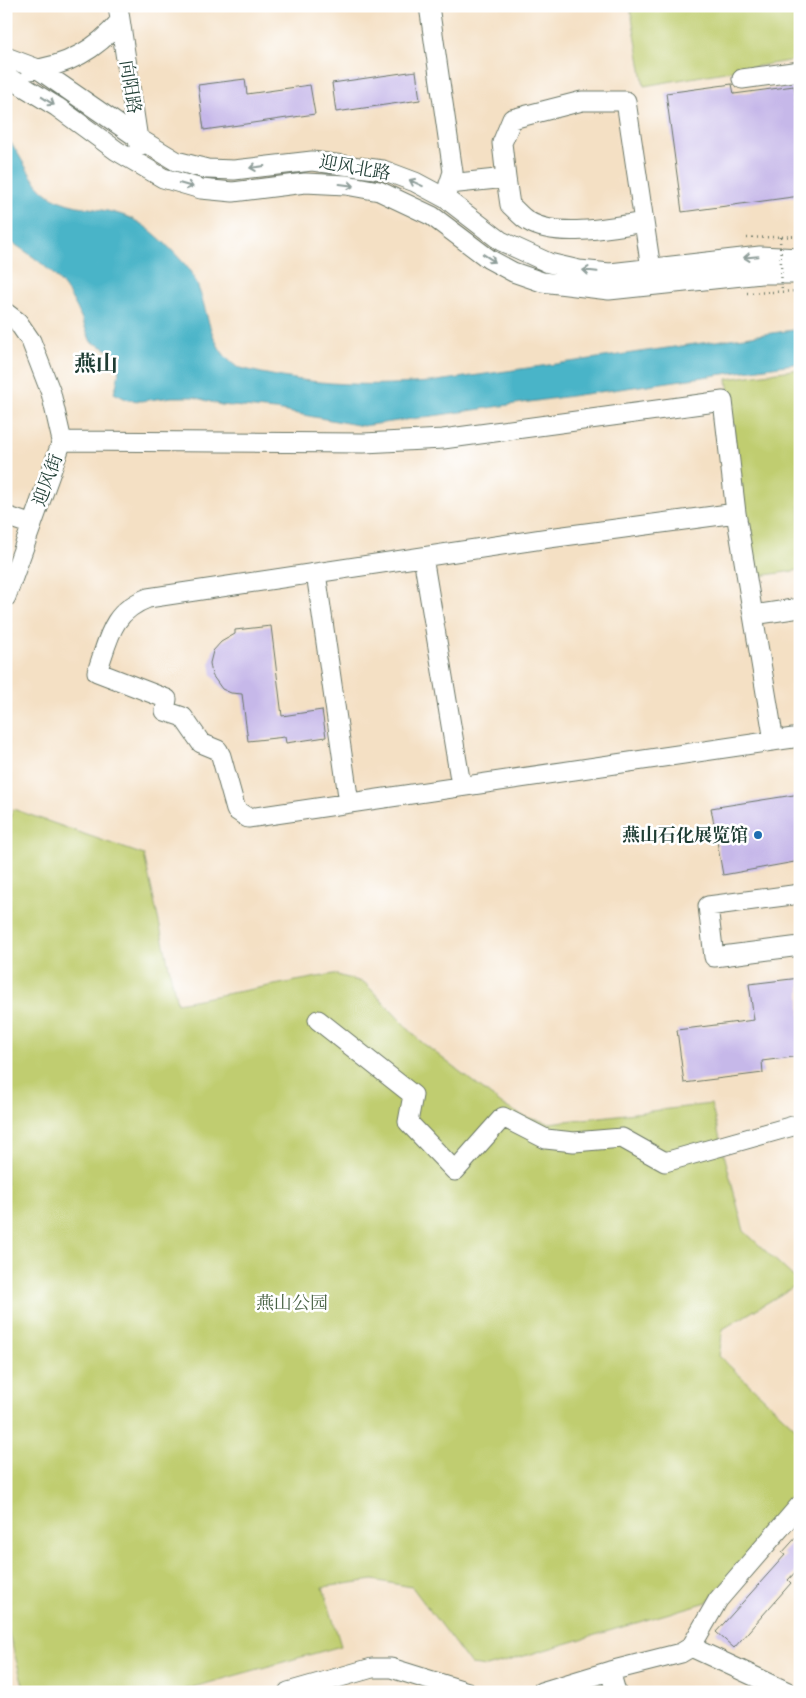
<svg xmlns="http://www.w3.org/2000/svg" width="806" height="1698" font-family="Cardo,'Noto Serif SC',serif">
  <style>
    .green { fill: #c0cd6f; stroke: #708552 }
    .water { fill: #4ab4c8; stroke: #34787e }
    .building { fill: #c6b8e9 }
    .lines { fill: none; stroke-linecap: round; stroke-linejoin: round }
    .minor-casing { stroke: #6a7666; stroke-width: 21 }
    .path { stroke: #6a7666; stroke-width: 2.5; stroke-dasharray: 1 4; stroke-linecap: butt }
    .minor { stroke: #fff; stroke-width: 19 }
    .path-bridge { stroke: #6a7666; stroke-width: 2.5; stroke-dasharray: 1 4; stroke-linecap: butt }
    .oneway { stroke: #8f9e9a }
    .poi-dot { fill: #1f6fb2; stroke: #fff; stroke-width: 2 }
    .labels { text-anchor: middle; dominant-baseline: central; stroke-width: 5; stroke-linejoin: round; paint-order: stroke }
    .street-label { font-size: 18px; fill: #1f3d34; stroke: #fff }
    .poi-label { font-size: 18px; font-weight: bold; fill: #1f3d34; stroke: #fff; text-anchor: end }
    .park-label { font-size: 18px; fill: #476143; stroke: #fff }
    .district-label { font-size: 22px; font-weight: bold; fill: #1f3d34; stroke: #fff }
  </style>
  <rect width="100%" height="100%" fill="#fff"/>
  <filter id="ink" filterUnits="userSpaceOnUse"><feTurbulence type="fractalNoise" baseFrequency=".02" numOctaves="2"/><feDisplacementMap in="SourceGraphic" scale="10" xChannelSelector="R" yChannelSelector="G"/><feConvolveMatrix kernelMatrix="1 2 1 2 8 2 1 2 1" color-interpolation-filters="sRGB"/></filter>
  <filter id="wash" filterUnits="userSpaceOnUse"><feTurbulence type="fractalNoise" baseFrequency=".0096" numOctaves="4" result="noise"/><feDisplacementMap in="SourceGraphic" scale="20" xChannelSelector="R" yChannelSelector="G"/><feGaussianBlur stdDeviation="1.12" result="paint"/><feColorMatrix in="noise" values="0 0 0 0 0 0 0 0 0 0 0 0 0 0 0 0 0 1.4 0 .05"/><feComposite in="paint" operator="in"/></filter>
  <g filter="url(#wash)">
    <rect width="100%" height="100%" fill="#f4e0c4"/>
    <path class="green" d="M630,6H800V59L644,86Z
      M800,369V570L752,577L727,379Z
      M13,809L144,855L177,1003L334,974L365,983L419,1040L504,1106L525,1117L549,1123L711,1104L744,1231L800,1283L723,1329L719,1356L800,1432V1493L707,1602L487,1667L471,1665L412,1587L373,1580L323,1587L341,1646L176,1692H25L6,1623V828Z"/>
    <path class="water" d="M6,137C23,156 30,184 52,197C73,209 97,207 119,214C145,221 164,242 182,261C212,292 200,341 237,367C305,385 360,387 430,382L800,329V363L363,426L276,410L221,405L194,397H172L141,401L128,400L114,393C123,365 121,353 91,342C85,328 80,312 72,299C58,273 31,254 6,239Z"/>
    <g id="blocks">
      <path class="building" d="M416,71L420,100L336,112L332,83Z
        M245,79L247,94L310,85L315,114L204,130L198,85Z
        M732,84L734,94L794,86L800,124V196L682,212L666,93Z
        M271,626L282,716L322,710L326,737L286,743L285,737L248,741L242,694L231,693L222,689L212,675L210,663L213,651L221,642L235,634V630Z
        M800,794V861L723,875L711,808Z
        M800,978V1056L762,1061L763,1073L684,1083L677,1030L754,1020L749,984Z
        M800,1533V1567L788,1580L791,1583L734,1648L716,1632L785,1555L782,1553Z"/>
    </g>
  </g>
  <g filter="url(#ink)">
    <use href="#blocks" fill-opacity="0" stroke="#6a7666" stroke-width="1"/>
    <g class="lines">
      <g class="minor-casing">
        <path id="minor" d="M118,6L139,146
          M429,6L453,172L446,194
          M6,57L38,69L138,138L176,161L207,169L234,170L312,161L383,170L415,182L445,198L501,241L549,263L579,270L610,273L760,256L800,258
          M30,70C67,66 97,49 120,21
          M6,76L57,107L117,151L163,178L201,189L233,192L305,183L346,185L379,191L432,216L489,259L513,272L542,282L609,290L761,274H800
          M742,79L800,71
          M506,178L510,205C516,210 521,217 528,221C557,239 611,227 644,222
          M449,184L506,178L502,143L512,119L582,101H626L651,269
          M6,313L18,322L31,341L51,393L62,441L6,597
          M62,441L364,443L443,439L723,401L736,513L774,741
          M736,513L549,538L148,598C111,612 109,638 97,672L167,699L165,711L183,717L201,743L218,750L221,756L236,810L248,818L800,737
          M6,516L32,525
          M423,557L461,785
          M316,573L349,803
          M753,615L800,608
          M800,894L708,906L714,957L800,946
          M318,1020L413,1095L408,1122L455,1171L503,1117L546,1139L574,1142L622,1138L665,1162L800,1124
          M691,1647L788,1692
          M610,1671L681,1653L691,1647L718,1600L800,1505
          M288,1692L372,1668H391L468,1692
          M541,1692L610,1671L616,1692"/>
      </g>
      <path class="path" d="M747,238L800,236
        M747,293L800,291"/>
      <use href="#minor" class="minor"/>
      <path class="path-bridge" d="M780,237L782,292"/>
    </g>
    <defs><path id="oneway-shaft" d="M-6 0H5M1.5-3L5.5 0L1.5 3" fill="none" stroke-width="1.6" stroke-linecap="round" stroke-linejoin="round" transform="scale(1.25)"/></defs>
    <g class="oneway">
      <use href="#oneway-shaft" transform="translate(48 101) rotate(33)"/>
      <use href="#oneway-shaft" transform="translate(257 167) rotate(172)"/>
      <use href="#oneway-shaft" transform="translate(416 183) rotate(-155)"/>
      <use href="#oneway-shaft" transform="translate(186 185) rotate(16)"/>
      <use href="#oneway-shaft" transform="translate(347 185) rotate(7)"/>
      <use href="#oneway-shaft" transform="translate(751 257) rotate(175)"/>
      <use href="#oneway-shaft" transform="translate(489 258) rotate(33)"/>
      <use href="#oneway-shaft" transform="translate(590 271) rotate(-174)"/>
    </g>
  </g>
  <circle class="poi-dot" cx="758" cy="835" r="5"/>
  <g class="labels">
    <g class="street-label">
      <text transform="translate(130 87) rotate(81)">向阳路</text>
      <text transform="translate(355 168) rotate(10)">迎风北路</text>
      <text transform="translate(48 480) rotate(-70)">迎风街</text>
    </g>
    <g class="poi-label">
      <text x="748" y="835">燕山石化展览馆</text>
    </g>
    <g class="park-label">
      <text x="292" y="1303">燕山公园</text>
    </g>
    <g class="district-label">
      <text x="96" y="364">燕山</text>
    </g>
  </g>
  <rect width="806" height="1698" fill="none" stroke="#fff" stroke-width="25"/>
</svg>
